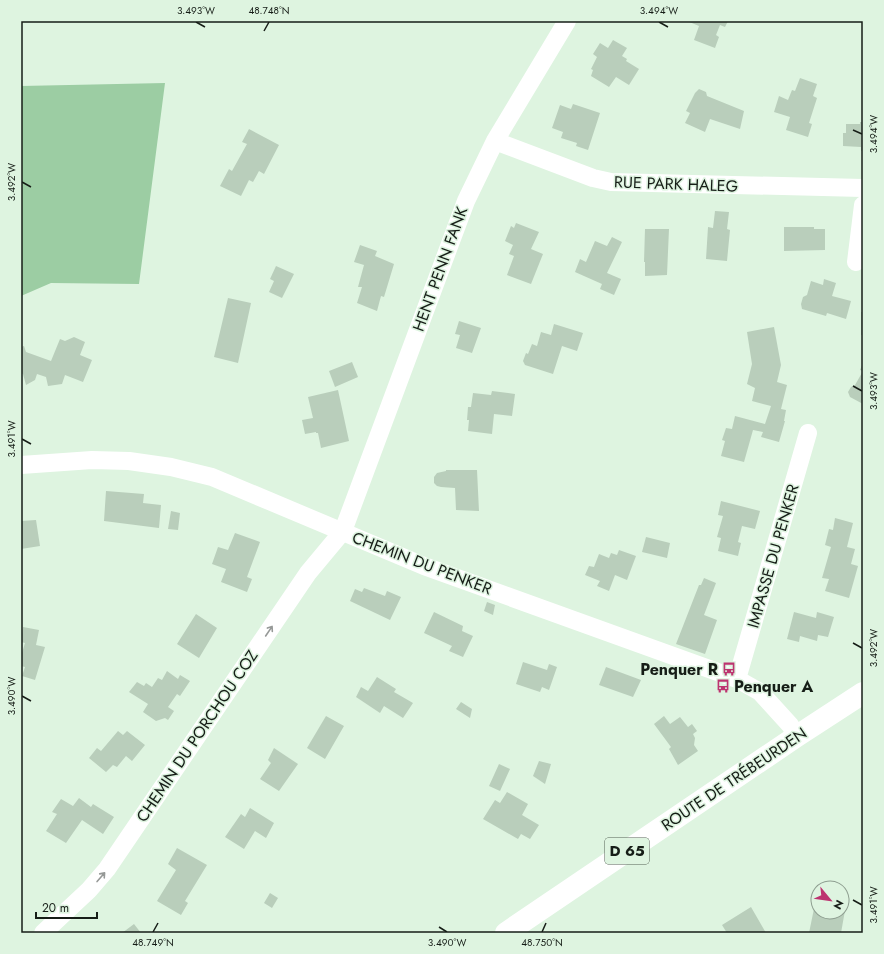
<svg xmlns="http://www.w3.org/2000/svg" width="884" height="954" font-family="Jost,sans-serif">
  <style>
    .green { fill: #9ccda3 }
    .building { fill: #b9cebb }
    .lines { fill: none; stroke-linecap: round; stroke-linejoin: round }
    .street { stroke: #fff; stroke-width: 18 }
    .primary { stroke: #fff; stroke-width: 22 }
    .oneway { stroke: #969997 }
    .ticks { fill: none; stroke: #161d17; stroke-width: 1.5 }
    .labels { text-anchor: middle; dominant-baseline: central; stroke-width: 3; stroke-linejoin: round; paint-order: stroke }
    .shield { fill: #def4e0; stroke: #525e53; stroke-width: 1 }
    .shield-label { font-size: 15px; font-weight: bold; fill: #161d17 }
    .street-label { font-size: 16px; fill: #161d17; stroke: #def4e0 }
    .poi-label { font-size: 16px; font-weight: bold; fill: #161d17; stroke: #def4e0; text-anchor: end }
    .neatline { fill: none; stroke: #161d17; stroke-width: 1.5 }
    .ticks-label { font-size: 10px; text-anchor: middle; fill: #161d17 }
  </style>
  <rect width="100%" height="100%" fill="#def4e0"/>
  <path class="green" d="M165,83L139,284L51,283L21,296V86Z"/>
  <path class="building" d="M687,21H728L725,27L720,25L716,35L719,37L715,48L694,40L699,26Z
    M613,40L627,48L622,56L627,59L626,61L639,69L629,85L616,77L609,87L591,76L593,70L591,69L597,57L593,54L600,43L608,48Z
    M800,78L817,84L813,96L817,98L809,123L812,124L808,137L786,130L790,117L774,112L779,96L788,100L792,90L795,91Z
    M699,89L706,92L707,96L744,111L740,129L710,119L705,132L685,123L690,113L686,111L695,93Z
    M573,104L600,113L588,150L576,146L577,143L561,138L563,132L552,128L560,105L571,109Z
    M860,122H863V151H861V147L843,146V133H846V124H860Z
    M249,129L279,145L264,174L259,171L253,182L249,180L241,196L220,186L229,169L232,171L247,144L242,142Z
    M715,211L729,212L727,229L730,230L727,261L706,259L708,227L713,228Z
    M516,223L539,232L531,249L543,254L531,284L507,275L514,256L509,254L513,245L505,241L511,226L514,228Z
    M784,227H814V229H825V250L784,251Z
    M645,229H669L667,275L645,276V262H644Z
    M612,237L622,242L607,273L621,279L614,295L600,289L602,284L575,272L580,259L586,262L595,241L607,246Z
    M360,245L377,251L375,256L394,264L384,297L381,296L377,311L357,303L362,287H358L364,265L354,262Z
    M276,266L294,274L282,298L269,292L274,281L270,279Z
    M824,279L836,283L832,296L851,301L846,319L827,313L826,316L802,309L801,304L803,297L807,295L811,281L823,285Z
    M228,298L251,303L238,363L214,357Z
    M861,312H863V335H861Z
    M459,321L481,328L472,353L456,348L460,335L455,334Z
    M554,324L583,333L577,351L562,346L553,374L525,365L523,361L526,353L528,354L532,344L537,346L541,332L551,335Z
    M774,327L781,365L777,382L787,385L781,409L786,410L784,421H785L779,442L761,437L763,432L753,430L744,462L721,456L725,441L722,440L726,428L732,429L735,416L765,424L771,406L752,401L755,388L747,384L752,364L747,332Z
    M74,337L85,342L80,355L92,360L83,382L65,375L62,384L48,386L46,377L37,374L35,380L26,385L23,374L21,373V347L24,346L26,352L51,361L60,339L65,341Z
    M352,362L358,377L335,387L329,371Z
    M863,363V404L850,397L848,392L851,387L855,385L863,371L860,370Z
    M338,390L349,441L321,448L318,433H316V432L305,434L302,420L313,418L308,397Z
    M492,391L515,394L512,416L494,414L492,434L468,431L469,420H467L468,407H471L473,393L491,395Z
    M446,470H477L479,511L456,510L455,488L441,487L437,486L434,483V477L437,473L446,471Z
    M106,491L144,494L143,503L161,505L159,528L104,521Z
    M721,501L760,511L755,529L742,526L738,542L741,543L738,556L718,551L721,538L717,537L723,516L718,515Z
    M171,511L180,513L178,530L168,529Z
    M835,518L853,523L847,547L855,549L851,564L858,566L849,598L825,591L829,579L822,578L831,547L825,545L829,529L833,530Z
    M36,520L40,546L21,549V521Z
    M235,533L260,542L247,577L252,579L247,592L221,582L226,569L212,564L218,547L228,550Z
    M646,537L670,543L667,558L642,552Z
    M619,550L636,556L627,580L615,575L609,591L597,586L600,581L585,575L589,566L594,567L599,554L609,558L611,553L617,555Z
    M704,578L716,583L704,615L717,620L705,654L676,644L699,585H701Z
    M364,588L385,596L387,591L401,597L390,620L350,601L355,589L362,592Z
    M487,602L495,605L493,615L484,611Z
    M434,612L463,626L462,631L473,636L463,657L449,651L452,646L424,633Z
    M794,612L816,618L817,612L834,617L828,637L818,635L817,641L800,636L799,642L787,639Z
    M196,614L217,628L199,658L177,644Z
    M23,627L39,630L36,645L45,647L35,680L22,676L25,667L21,666V656L25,643L21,642Z
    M523,662L547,670L549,664L557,667L549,690L542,687L540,692L516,684Z
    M606,667L641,680L633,697L599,685Z
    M167,671L178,679L180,675L190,681L180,696L177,694L168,707L174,711L168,720L165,718L156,721L143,712L148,704L129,692L137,682L144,686L146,683L152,687L158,678L162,680Z
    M377,677L396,689L394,692L413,703L403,718L384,706L380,713L356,697L361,687L368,691Z
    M461,702L472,709L470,718L456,709Z
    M326,716L344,726L325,759L307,748Z
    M664,716L670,724L680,717L688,727L692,724L697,731L693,734L695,738L694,745L698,751L678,765L669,749L671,747L654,724Z
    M118,731L123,735L127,731L145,745L132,761L126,756L117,767L113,765L106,772L89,758L97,748L101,751Z
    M274,748L298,764L279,791L260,779L271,763L268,760Z
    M539,761L551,764L545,784L533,776Z
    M499,764L510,769L500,791L489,786Z
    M507,792L528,804L522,815L539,825L530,839L521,834L518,839L483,819L495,800L500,803Z
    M79,798L91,807L93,804L114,817L103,834L82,820L66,843L46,831L57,814L52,812L61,799L73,806Z
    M250,808L274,823L266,838L255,831L244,849L225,837L241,814L245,817Z
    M177,848L207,865L185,901L188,903L181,915L157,901L176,870L168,864Z
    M270,893L278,898L272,908L264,903Z
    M817,894H818V912H842V899H847L841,933H809Z
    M751,907L766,933H727L722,925Z
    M134,924L141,933H122Z"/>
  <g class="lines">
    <path class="street" d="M495,141L593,178L611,182L863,188
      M856,262L863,205
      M21,465L92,460L129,461L171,467L212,477L424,566L737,679L760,692L790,725L797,736
      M737,679L808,433
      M43,933L89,890L107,869L308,573L343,531L466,201L495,141L567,21"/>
    <path class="primary" d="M506,933L797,736L863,693"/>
  </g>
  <defs><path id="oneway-shaft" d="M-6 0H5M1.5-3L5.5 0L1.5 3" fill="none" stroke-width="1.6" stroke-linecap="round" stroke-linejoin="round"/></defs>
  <g class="oneway">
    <use href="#oneway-shaft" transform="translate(269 631) rotate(-56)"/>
    <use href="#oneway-shaft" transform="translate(101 877) rotate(-49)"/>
  </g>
  <path class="ticks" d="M196,22L205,27M659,22L668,27M264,31L269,22M853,130L862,134M22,182L31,187M853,386L862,391M22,439L31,444M853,643L862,648M22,696L31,701M853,900L862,905M439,927L447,932M153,932L158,923M542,932L546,923"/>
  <defs>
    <g id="bus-bare" transform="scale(1.08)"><path d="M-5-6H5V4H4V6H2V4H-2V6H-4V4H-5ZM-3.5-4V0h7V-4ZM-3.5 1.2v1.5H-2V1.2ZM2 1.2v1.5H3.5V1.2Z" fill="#bd3470" stroke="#def4e0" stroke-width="2.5" paint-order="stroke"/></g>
  </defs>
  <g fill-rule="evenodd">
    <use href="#bus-bare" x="729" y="669"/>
    <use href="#bus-bare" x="723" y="686"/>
  </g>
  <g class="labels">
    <rect class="shield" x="605" y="838" width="44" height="26" rx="3"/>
    <g class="shield-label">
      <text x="627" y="851">D 65</text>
    </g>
    <g class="street-label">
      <text transform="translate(676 184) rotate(2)">RUE PARK HALEG</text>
      <text transform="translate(440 269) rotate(-70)">HENT PENN FANK</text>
      <text transform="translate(773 556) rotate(-74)">IMPASSE DU PENKER</text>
      <text transform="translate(422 563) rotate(21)">CHEMIN DU PENKER</text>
      <text transform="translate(197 736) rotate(-56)">CHEMIN DU PORCHOU COZ</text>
      <text transform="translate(734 779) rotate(-34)">ROUTE DE TRÉBEURDEN</text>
    </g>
    <g class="poi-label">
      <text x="718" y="669">Penquer R</text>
      <text x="734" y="686" text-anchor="start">Penquer A</text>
    </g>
  </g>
  <rect width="884" height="954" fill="none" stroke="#def4e0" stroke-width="44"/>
  <g transform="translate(830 900) rotate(119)"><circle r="19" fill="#def4e0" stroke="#8e9e90"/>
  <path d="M0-3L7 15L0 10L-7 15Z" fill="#bd3470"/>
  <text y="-6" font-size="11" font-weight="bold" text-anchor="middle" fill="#161d17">N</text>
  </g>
  <path d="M36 912v6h61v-6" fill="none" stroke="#161d17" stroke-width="2"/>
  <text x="42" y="912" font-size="12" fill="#161d17" stroke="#def4e0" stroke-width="3" paint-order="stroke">20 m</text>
  <rect x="22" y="22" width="840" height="910" class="neatline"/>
  <g class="ticks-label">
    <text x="196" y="14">3.493°W</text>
    <text x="269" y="14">48.748°N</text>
    <text x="659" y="14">3.494°W</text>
    <text transform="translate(873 134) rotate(-90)" y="4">3.494°W</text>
    <text transform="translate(11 182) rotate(-90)" y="4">3.492°W</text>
    <text transform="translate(873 391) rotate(-90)" y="4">3.493°W</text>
    <text transform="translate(11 439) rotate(-90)" y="4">3.491°W</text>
    <text transform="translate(873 648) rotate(-90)" y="4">3.492°W</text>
    <text transform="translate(11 696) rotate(-90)" y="4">3.490°W</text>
    <text transform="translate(873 905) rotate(-90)" y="4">3.491°W</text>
    <text x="153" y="946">48.749°N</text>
    <text x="447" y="946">3.490°W</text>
    <text x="542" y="946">48.750°N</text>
  </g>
</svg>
